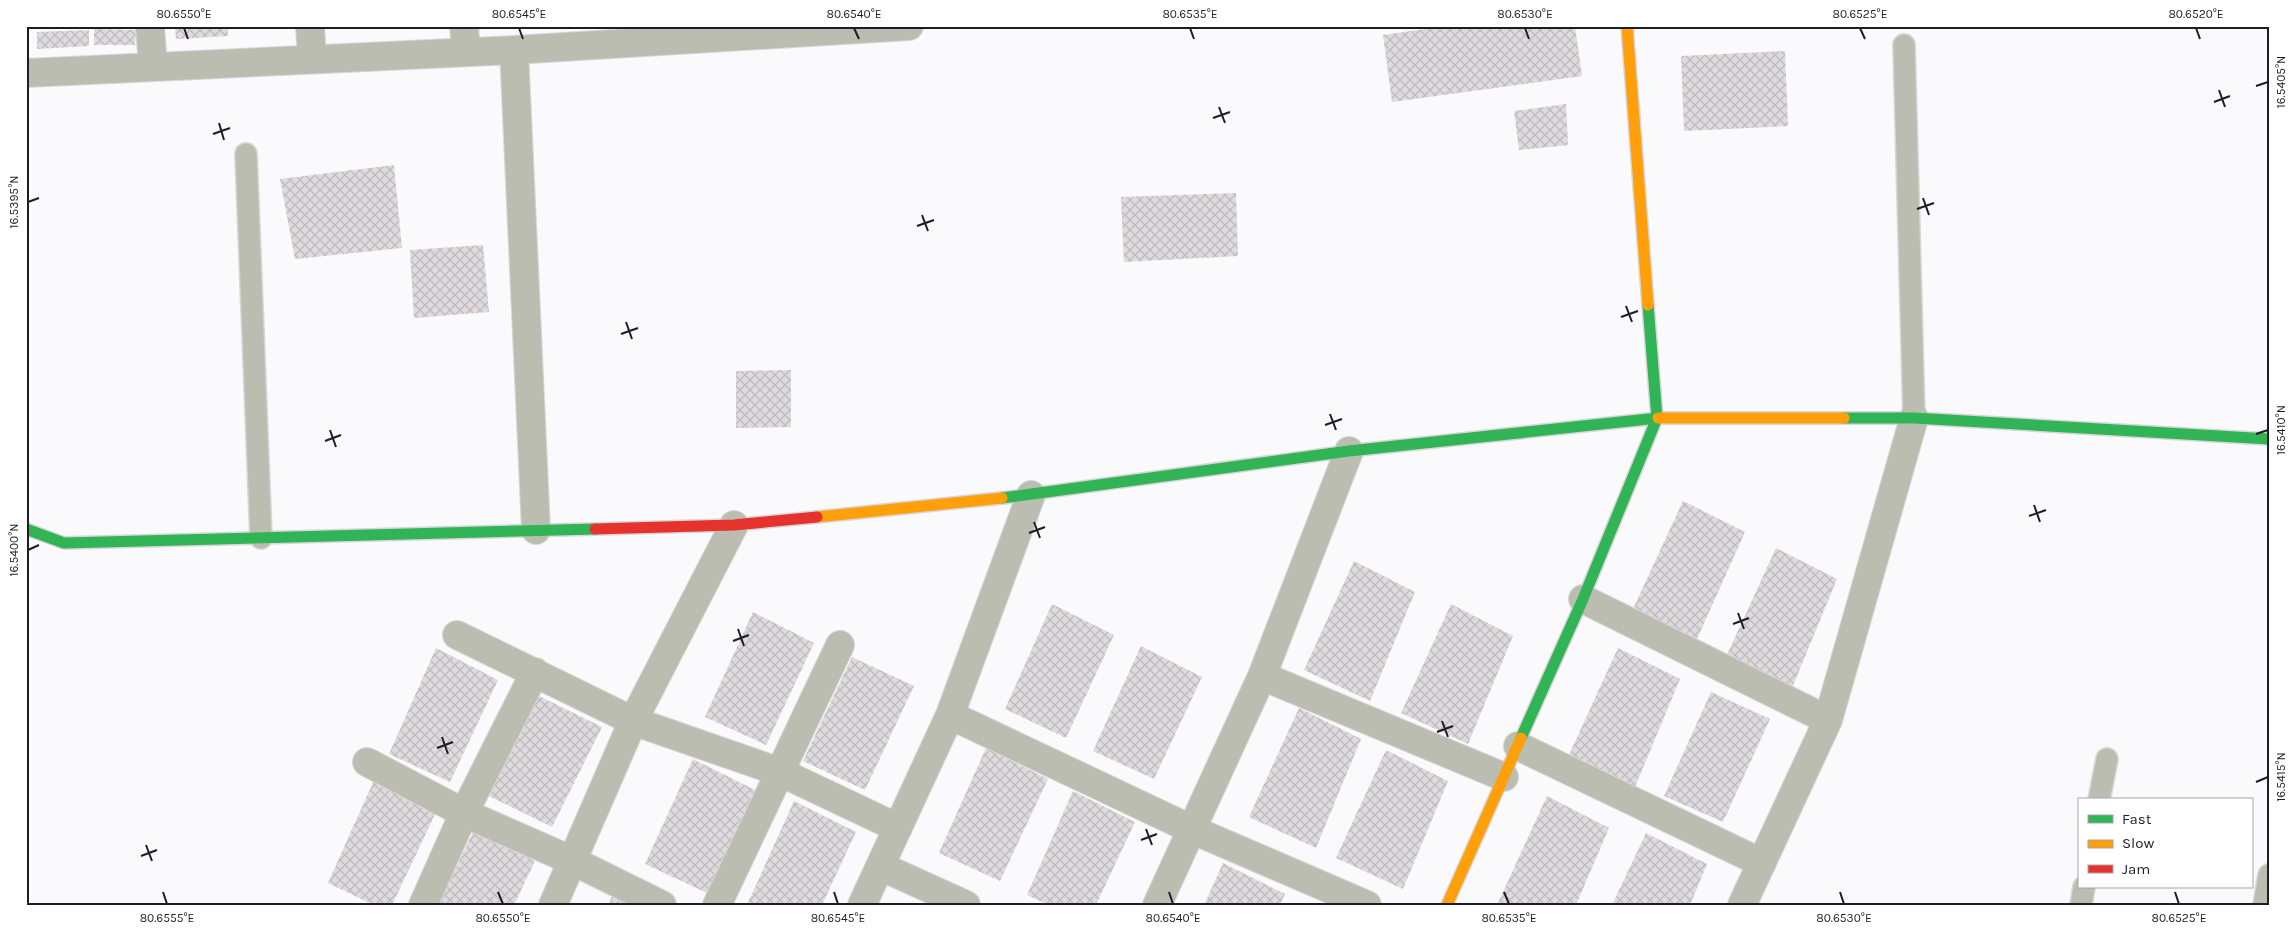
<svg xmlns="http://www.w3.org/2000/svg" width="2295" height="931" font-family="Karla,sans-serif">
  <style>
    .building { fill: url(#building-cross-hatch) }
    .lines { fill: none; stroke-linecap: round; stroke-linejoin: round }
    .lane-casing { stroke: #d7d6d9; stroke-width: 24 }
    .street-casing { stroke: #d7d6d9; stroke-width: 30 }
    .fast-casing { stroke: #d7d6d9; stroke-width: 14 }
    .slow-casing { stroke: #d7d6d9; stroke-width: 14 }
    .jam-casing { stroke: #d7d6d9; stroke-width: 14 }
    .lane { stroke: #babdb0; stroke-width: 21 }
    .street { stroke: #babdb0; stroke-width: 28 }
    .fast { stroke: #30b455; stroke-width: 11 }
    .slow { stroke: #ff9f0a; stroke-width: 11 }
    .jam { stroke: #e5322d; stroke-width: 11 }
    .ticks { fill: none; stroke: #1f1d24; stroke-width: 2 }
    .neatline { fill: none; stroke: #1f1d24; stroke-width: 2 }
    .ticks-label { font-size: 12px; text-anchor: middle; fill: #1f1d24 }
  </style>
  <defs>
    <pattern id="building-cross-hatch" width="8" height="8" patternUnits="userSpaceOnUse" patternTransform="scale(1.25)"><rect width="8" height="8" fill="#dedade"/><path d="M0 0l8 8M0 8l8-8" fill="none" stroke="#bebbbe"/></pattern>
  </defs>
  <rect width="100%" height="100%" fill="#faf9fb"/>
  <path class="building" d="M175,26H228V36L176,39Z
    M340,26H360V28L340,29Z
    M1446,26H1575L1582,76L1392,102L1383,35Z
    M94,29L136,30L135,45H94Z
    M89,30V46L37,49V32Z
    M1785,51L1788,126L1684,131L1681,56Z
    M1566,104L1568,145L1519,150L1514,111Z
    M394,165L402,248L295,259L280,179Z
    M1236,193L1238,256L1124,262L1121,197Z
    M483,245L489,312L414,318L410,250Z
    M791,370V427L736,428V371Z
    M1683,501L1745,532L1697,639L1632,611Z
    M1776,548L1837,579L1792,688L1726,657Z
    M1354,561L1415,592L1370,701L1304,670Z
    M1052,604L1114,635L1066,738L1005,709Z
    M1451,604L1513,636L1468,744L1401,713Z
    M753,612L814,643L766,745L705,717Z
    M1141,646L1202,677L1154,779L1093,751Z
    M436,648L498,680L450,782L389,754Z
    M1618,648L1680,679L1635,787L1568,757Z
    M852,657L914,686L865,790L803,761Z
    M1711,692L1770,719L1723,822L1664,796Z
    M539,696L602,727L552,827L489,796Z
    M1299,708L1361,739L1316,848L1249,817Z
    M986,748L1048,779L1000,881L939,853Z
    M1386,750L1448,781L1403,889L1336,858Z
    M693,759L755,790L707,893L645,864Z
    M375,778L437,810L392,905H374L328,883Z
    M1073,791L1135,822L1096,905H1049L1027,895Z
    M1547,796L1609,828L1576,905H1497Z
    M794,801L856,832L822,905H747Z
    M475,828L535,861L514,905H438Z
    M1646,833L1707,864L1690,905H1612Z
    M1223,863L1285,894L1280,905H1204Z
    M614,892L641,905H608Z"/>
  <g class="lines">
    <g class="lane-casing">
      <path id="lane" d="M1904,45L1914,418
        M246,154L261,538
        M2099,800L2107,759
        M2081,905L2084,887
        M2264,905L2269,875"/>
    </g>
    <g class="street-casing">
      <path id="street" d="M150,26L153,67
        M310,26L312,59
        M464,26L466,52
        M514,50L536,530
        M26,73L514,50L909,26
        M1583,599L1828,720
        M457,635L633,721L780,772L898,828
        M1262,676L1504,777
        M950,715L1193,830L1367,905
        M1518,746L1762,863
        M367,762L464,813L573,861L662,905
        M880,866L966,905
        M423,905L464,813L535,672
        M553,905L633,721L734,525
        M717,905L840,645
        M862,905L950,715L1031,495
        M1157,905L1262,676L1349,451
        M1742,905L1828,720L1914,418"/>
    </g>
    <g class="fast-casing">
      <path id="fast" d="M1844,418H1914L2269,439
        M1002,498L1349,451L1658,418
        M26,529L64,543L595,529
        M1521,738L1583,599L1657,418L1648,305"/>
    </g>
    <g class="slow-casing">
      <path id="slow" d="M1627,26L1648,305
        M1658,418H1844
        M817,517L1002,498
        M1447,905L1521,738"/>
    </g>
    <g class="jam-casing">
      <path id="jam" d="M595,529L734,525L817,517"/>
    </g>
    <use href="#lane" class="lane"/>
    <use href="#street" class="street"/>
    <use href="#fast" class="fast"/>
    <use href="#slow" class="slow"/>
    <use href="#jam" class="jam"/>
  </g>
  <path class="ticks" d="M184,28L188,39M519,28L523,39M854,28L859,39M1190,28L1194,39M1525,28L1529,39M1860,28L1865,39M2196,28L2200,39M2256,86L2268,82M2219,90L2225,107M2214,102L2230,96M1219,107L1225,123M1213,118L1230,112M219,123L224,140M213,134L230,128M1923,198L1929,215M28,202L39,198M1917,209L1934,203M922,215L928,231M917,226L934,220M1626,306L1632,322M1621,317L1638,311M626,322L632,339M621,334L638,328M1330,414L1336,430M1325,425L1342,419M330,430L336,447M2256,434L2268,430M325,441L341,435M2034,505L2040,522M2029,516L2046,510M1034,522L1040,538M1029,533L1045,527M28,550L39,545M1738,613L1744,629M1733,624L1749,618M738,629L744,646M733,641L749,635M1442,721L1448,737M1437,732L1453,726M442,737L448,754M437,748L453,742M2256,782L2268,777M1146,829L1152,845M1141,840L1157,834M146,845L152,861M141,856L157,850M163,892L167,904M498,892L503,904M834,892L838,904M1169,892L1173,904M1504,892L1509,904M1840,892L1844,904M2175,892L2179,904"/>
  <rect width="2295" height="931" fill="none" stroke="#ffffff" stroke-width="55"/>
  <rect x="2078" y="798" width="175" height="90" fill="#ffffff" stroke="#a5a5a7"/>
  <rect x="2088" y="815" width="25" height="8" fill="#30b455" stroke="#a5a5a7"/>
  <text x="2122" y="824" font-size="15" fill="#1f1d24">Fast</text>
  <rect x="2088" y="840" width="25" height="8" fill="#ff9f0a" stroke="#a5a5a7"/>
  <text x="2122" y="848" font-size="15" fill="#1f1d24">Slow</text>
  <rect x="2088" y="865" width="25" height="8" fill="#e5322d" stroke="#a5a5a7"/>
  <text x="2122" y="874" font-size="15" fill="#1f1d24">Jam</text>
  <rect x="28" y="28" width="2240" height="876" class="neatline"/>
  <g class="ticks-label">
    <text x="184" y="18">80.6550°E</text>
    <text x="519" y="18">80.6545°E</text>
    <text x="854" y="18">80.6540°E</text>
    <text x="1190" y="18">80.6535°E</text>
    <text x="1525" y="18">80.6530°E</text>
    <text x="1860" y="18">80.6525°E</text>
    <text x="2196" y="18">80.6520°E</text>
    <text transform="translate(2281 82) rotate(-90)" y="4">16.5405°N</text>
    <text transform="translate(14 202) rotate(-90)" y="4">16.5395°N</text>
    <text transform="translate(2281 430) rotate(-90)" y="4">16.5410°N</text>
    <text transform="translate(14 550) rotate(-90)" y="4">16.5400°N</text>
    <text transform="translate(2281 777) rotate(-90)" y="4">16.5415°N</text>
    <text x="167" y="922">80.6555°E</text>
    <text x="503" y="922">80.6550°E</text>
    <text x="838" y="922">80.6545°E</text>
    <text x="1173" y="922">80.6540°E</text>
    <text x="1509" y="922">80.6535°E</text>
    <text x="1844" y="922">80.6530°E</text>
    <text x="2179" y="922">80.6525°E</text>
  </g>
</svg>
